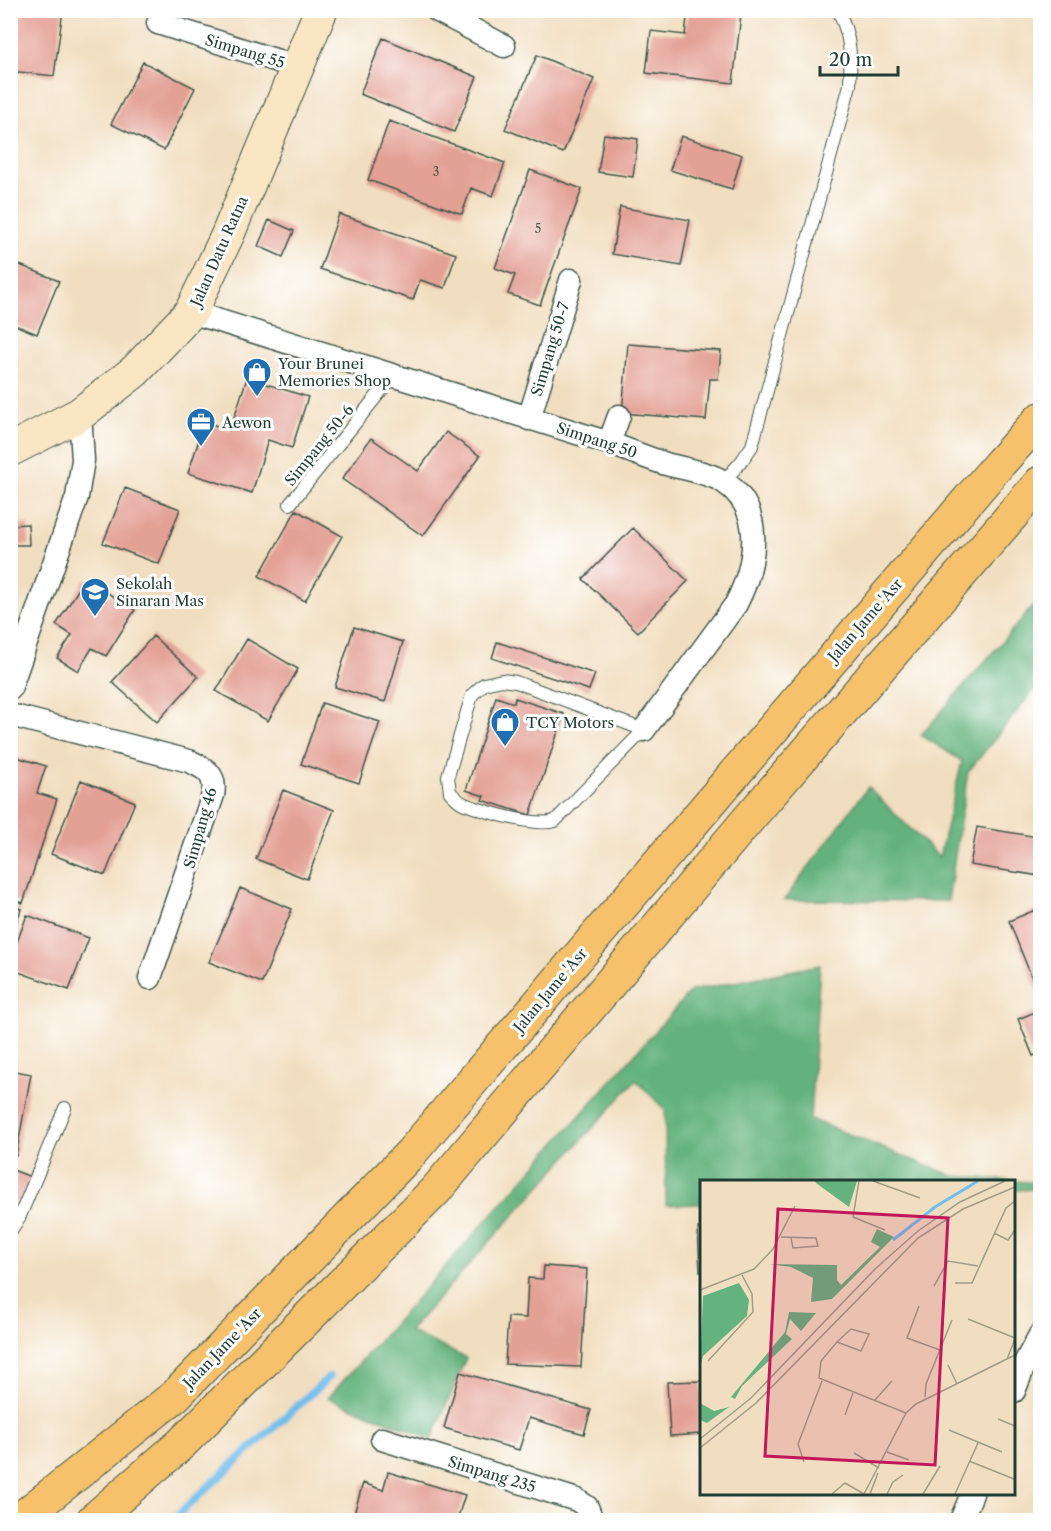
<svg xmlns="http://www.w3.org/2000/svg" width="1051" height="1531" font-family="'Libre Caslon Text',serif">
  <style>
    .forest { fill: #64b27d; stroke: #427858; stroke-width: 1.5 }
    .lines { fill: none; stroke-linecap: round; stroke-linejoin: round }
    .stream { stroke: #72bdeb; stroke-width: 8 }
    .building { fill: #e3a095 }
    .service-casing { stroke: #3e5549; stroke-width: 14 }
    .minor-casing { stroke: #3e5549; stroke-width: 25 }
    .secondary-casing { stroke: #3e5549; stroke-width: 35 }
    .primary-casing { stroke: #3e5549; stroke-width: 35 }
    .service { stroke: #fff; stroke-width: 12 }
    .minor { stroke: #fff; stroke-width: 22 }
    .secondary { stroke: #fbe6c4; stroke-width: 33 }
    .primary { stroke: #f6c16b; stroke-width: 33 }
    .labels { text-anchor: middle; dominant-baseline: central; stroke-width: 6; stroke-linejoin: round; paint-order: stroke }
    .number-label { font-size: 12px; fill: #50564c }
    .street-label { font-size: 15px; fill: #1f3d34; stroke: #fff }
    .poi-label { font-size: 15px; fill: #1f3d34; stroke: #fff; text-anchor: start }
    .inset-river { fill: none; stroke: #72bdeb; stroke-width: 3 }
    .inset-road { fill: none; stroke: #9d9e88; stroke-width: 1.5 }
    .view { fill: #c2185b; fill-opacity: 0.15; stroke: #c2185b; stroke-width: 3 }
    .inset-edge { fill: none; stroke: #1f3d34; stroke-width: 3 }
  </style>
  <rect width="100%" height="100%" fill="#fff"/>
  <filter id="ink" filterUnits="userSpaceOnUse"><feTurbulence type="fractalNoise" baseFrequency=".0167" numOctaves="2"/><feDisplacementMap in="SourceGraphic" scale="12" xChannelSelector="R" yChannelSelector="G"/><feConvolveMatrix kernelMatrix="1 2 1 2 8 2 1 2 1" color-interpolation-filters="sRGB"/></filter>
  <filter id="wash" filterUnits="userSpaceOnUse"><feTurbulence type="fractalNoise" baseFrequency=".008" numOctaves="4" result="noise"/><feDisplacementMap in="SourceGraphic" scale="24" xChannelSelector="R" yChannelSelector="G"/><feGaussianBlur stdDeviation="1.35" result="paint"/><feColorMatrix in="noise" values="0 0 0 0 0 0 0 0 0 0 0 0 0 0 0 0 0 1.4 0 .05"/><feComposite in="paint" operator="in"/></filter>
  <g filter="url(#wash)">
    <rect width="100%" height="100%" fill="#f1dec0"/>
    <path class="forest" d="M1040,598V683L968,772L948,901L784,900L868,787L939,857L962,761L921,735Z
      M820,965L810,1119L953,1176L1040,1183V1189L1014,1190V1182H702L701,1204L666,1205L665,1110L636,1080L409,1331L466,1358L432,1439L328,1398L691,991Z"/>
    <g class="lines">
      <path class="stream" d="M172,1520L329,1377"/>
    </g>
    <g id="blocks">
      <path class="building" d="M10,10H63L54,76L10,71Z
        M688,10L741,14L733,83L646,73L651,31L685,35Z
        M383,38L477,77L454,132L360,94Z
        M537,55L594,79L563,153L505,129Z
        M143,62L195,88L164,150L111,124Z
        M389,121L505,163L493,196L471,188L462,214L368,180Z
        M604,134L638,139L633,177L598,172Z
        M681,136L742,155L732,189L670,170Z
        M530,170L582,189L540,305L508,294L515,275L495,268Z
        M620,207L690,220L681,266L612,254Z
        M339,214L456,254L445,288L420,280L413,300L320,269Z
        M269,220L294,231L283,257L258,246Z
        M10,261L59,281L37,334L10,323Z
        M628,344L721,351L718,379H710L706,420L622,413Z
        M247,378L308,397L292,448L268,440L252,493L188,473L205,422L230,430Z
        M446,432L480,456L423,536L342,479L371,438L418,471Z
        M125,488L180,509L159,564L103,543Z
        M296,510L342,536L305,601L259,576Z
        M28,524L29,545H10V525Z
        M633,528L688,581L638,632L583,579Z
        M85,579L135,610L106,656L92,648L78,671L57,658L72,635L56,625Z
        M354,627L403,642L385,702L335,687Z
        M153,636L198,677L157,722L112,682Z
        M247,639L298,669L268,721L216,691Z
        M497,642L595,674L589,690L492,658Z
        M496,697L514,703L515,698L564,714L530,815L482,800L484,796L466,790Z
        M322,703L380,722L359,783L301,764Z
        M10,755L46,766L37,793L57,799L23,903L10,899Z
        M81,780L135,802L105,875L51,854Z
        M283,790L334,810L307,879L256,859Z
        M1039,823L1040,876L970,865L977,827L1037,837Z
        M240,888L292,909L262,983L209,962Z
        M10,905L21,909L11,940H10Z
        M1040,908V998L1009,921Z
        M27,915L89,938L69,990L10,969V961Z
        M1040,1010V1053L1033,1056L1018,1019Z
        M10,1070L31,1074L16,1156L10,1155Z
        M10,1169L31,1177L17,1210L10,1207Z
        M698,1228H702V1272H700Z
        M544,1266L587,1269L581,1367L505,1364L508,1317L526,1318L528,1278L543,1279Z
        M460,1372L591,1410L584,1434L529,1418L519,1450L444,1428Z
        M702,1381V1434L670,1436L667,1382Z
        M388,1472L465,1495L457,1520H365L353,1517L363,1483L383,1490Z"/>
    </g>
  </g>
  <g filter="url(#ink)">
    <use href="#blocks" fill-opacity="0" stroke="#3e5549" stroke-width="1.5"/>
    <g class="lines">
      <g class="service-casing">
        <path id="service" d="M723,482L741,462L752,446L850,85C851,56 851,37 838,10
          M290,504L393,376
          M502,680L516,682L644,730L555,821C536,827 486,812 465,804C459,802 455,797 450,792L448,776L472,695L484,684Z
          M10,1232L20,1216L65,1108"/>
      </g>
      <g class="minor-casing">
        <path id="minor" d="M436,10L504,46
          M158,23L297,67
          M191,312L609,443C628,450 647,458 666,464C684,469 708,472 724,482C766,510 756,565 736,604L644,730
          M529,419L571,280
          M609,443L619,416
          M10,689L77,497L83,460L80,414
          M10,715L189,761C205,768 217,774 213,795L150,978
          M1014,1391L1026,1361L1040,1335
          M382,1439L577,1500L587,1507L592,1520
          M961,1520L972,1494"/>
      </g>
      <g class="secondary-casing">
        <path id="secondary" d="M10,450L80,414L135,371L191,312L228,234L321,10"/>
      </g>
      <g class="primary-casing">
        <path id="primary" d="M19,1520L175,1396L410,1154L999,464L1040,419
          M93,1520L181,1444L435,1191L751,816L1040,483"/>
      </g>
      <use href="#service" class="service"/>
      <use href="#minor" class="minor"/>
      <use href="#secondary" class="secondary"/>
      <use href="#primary" class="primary"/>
    </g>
  </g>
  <defs>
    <g id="shop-pin" transform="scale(1.5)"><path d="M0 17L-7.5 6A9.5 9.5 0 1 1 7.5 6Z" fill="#1f6fb2" stroke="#fff"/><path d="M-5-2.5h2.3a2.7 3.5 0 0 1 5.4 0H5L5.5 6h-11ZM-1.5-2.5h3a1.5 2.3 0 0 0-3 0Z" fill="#fff"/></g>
    <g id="office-pin" transform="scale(1.5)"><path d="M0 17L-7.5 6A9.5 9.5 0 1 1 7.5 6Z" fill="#1f6fb2" stroke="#fff"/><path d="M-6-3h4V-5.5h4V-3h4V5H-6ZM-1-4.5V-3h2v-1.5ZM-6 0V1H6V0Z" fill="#fff"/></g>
    <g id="school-pin" transform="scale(1.5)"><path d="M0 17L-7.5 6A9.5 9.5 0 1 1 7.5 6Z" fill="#1f6fb2" stroke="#fff"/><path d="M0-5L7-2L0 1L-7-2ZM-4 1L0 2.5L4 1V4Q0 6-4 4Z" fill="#fff"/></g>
  </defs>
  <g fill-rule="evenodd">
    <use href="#shop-pin" x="257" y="372"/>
    <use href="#office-pin" x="201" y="422"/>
    <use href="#school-pin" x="95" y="592"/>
    <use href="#shop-pin" x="505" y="722"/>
  </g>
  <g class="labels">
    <g class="number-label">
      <text x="436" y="171">3</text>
      <text x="538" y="228">5</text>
    </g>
    <g class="street-label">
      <text transform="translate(245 51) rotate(17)">Simpang 55</text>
      <text transform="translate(219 251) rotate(-66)">Jalan Datu Ratna</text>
      <text transform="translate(550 349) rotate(-73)">Simpang 50-7</text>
      <text transform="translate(597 440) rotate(18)">Simpang 50</text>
      <text transform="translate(319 445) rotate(-51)">Simpang 50-6</text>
      <text transform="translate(865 620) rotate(-49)">Jalan Jame 'Asr</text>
      <text transform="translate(200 828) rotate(-74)">Simpang 46</text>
      <text transform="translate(550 990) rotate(-50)">Jalan Jame 'Asr</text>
      <text transform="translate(222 1348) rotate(-46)">Jalan Jame 'Asr</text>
      <text transform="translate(492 1474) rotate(17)">Simpang 235</text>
    </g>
    <g class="poi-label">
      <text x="278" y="363">Your Brunei<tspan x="278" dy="17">Memories Shop</tspan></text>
      <text x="222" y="422">Aewon</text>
      <text x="116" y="583">Sekolah<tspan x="116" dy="17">Sinaran Mas</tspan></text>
      <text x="526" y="722">TCY Motors</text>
    </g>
  </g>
  <g transform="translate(700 1180)">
    <rect width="315" height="315" fill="#f1dec0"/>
    <path d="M115,1H157L149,27L116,3ZM177,49L194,57L132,119L111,122L113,98L91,87L69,84L137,85V100L141,105L180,67L171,62ZM39,103L49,120L47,136L3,176L0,189L3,116ZM89,132L116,133L101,151L90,139L86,154L92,159L42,206L35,219L31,217L85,152ZM0,223L14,231L29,227L7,243L0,240Z" fill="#64b27d"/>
    <path class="inset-river" d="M193,60L235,27L278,1"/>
    <path class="inset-road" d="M159,1L153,37L185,50M173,1L220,18M294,53L308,60L315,50M81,57L116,58L118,66L93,68L91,58M255,103H272L306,28L315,21M234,106L248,81L278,86M0,110L54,89L73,69L95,26M219,126L207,158L240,170M268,139L315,158M137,162L161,171L169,154L151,149L137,162L121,181L119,198L206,233M307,179L315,159M8,181L53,132L52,114L42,95M248,185L257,204M225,217L226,204L252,140M174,221L192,201M145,235L153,213M298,239L315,246M249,250L302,272M0,259L51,218L175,89L218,51L260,22L305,1M0,268L56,223L218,58L263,29L315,7M187,272L209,280M154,273L179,288M269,281L314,299M104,282L98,264L122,201M132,314L145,303L164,314M164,314L206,233L216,224L315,175M170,314L178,293M187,314L193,302L203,295M223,314L240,286M255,314L278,263"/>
    <path class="view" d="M78,29L248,38L235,285L65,276Z"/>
    <rect width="315" height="315" class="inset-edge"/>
  </g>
  <rect width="1051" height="1531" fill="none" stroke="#fff" stroke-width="36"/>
  <path d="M820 66v9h78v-9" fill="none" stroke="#1f3d34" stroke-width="3"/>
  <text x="829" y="66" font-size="18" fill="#1f3d34" stroke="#ffffff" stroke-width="4.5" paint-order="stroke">20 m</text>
</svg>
